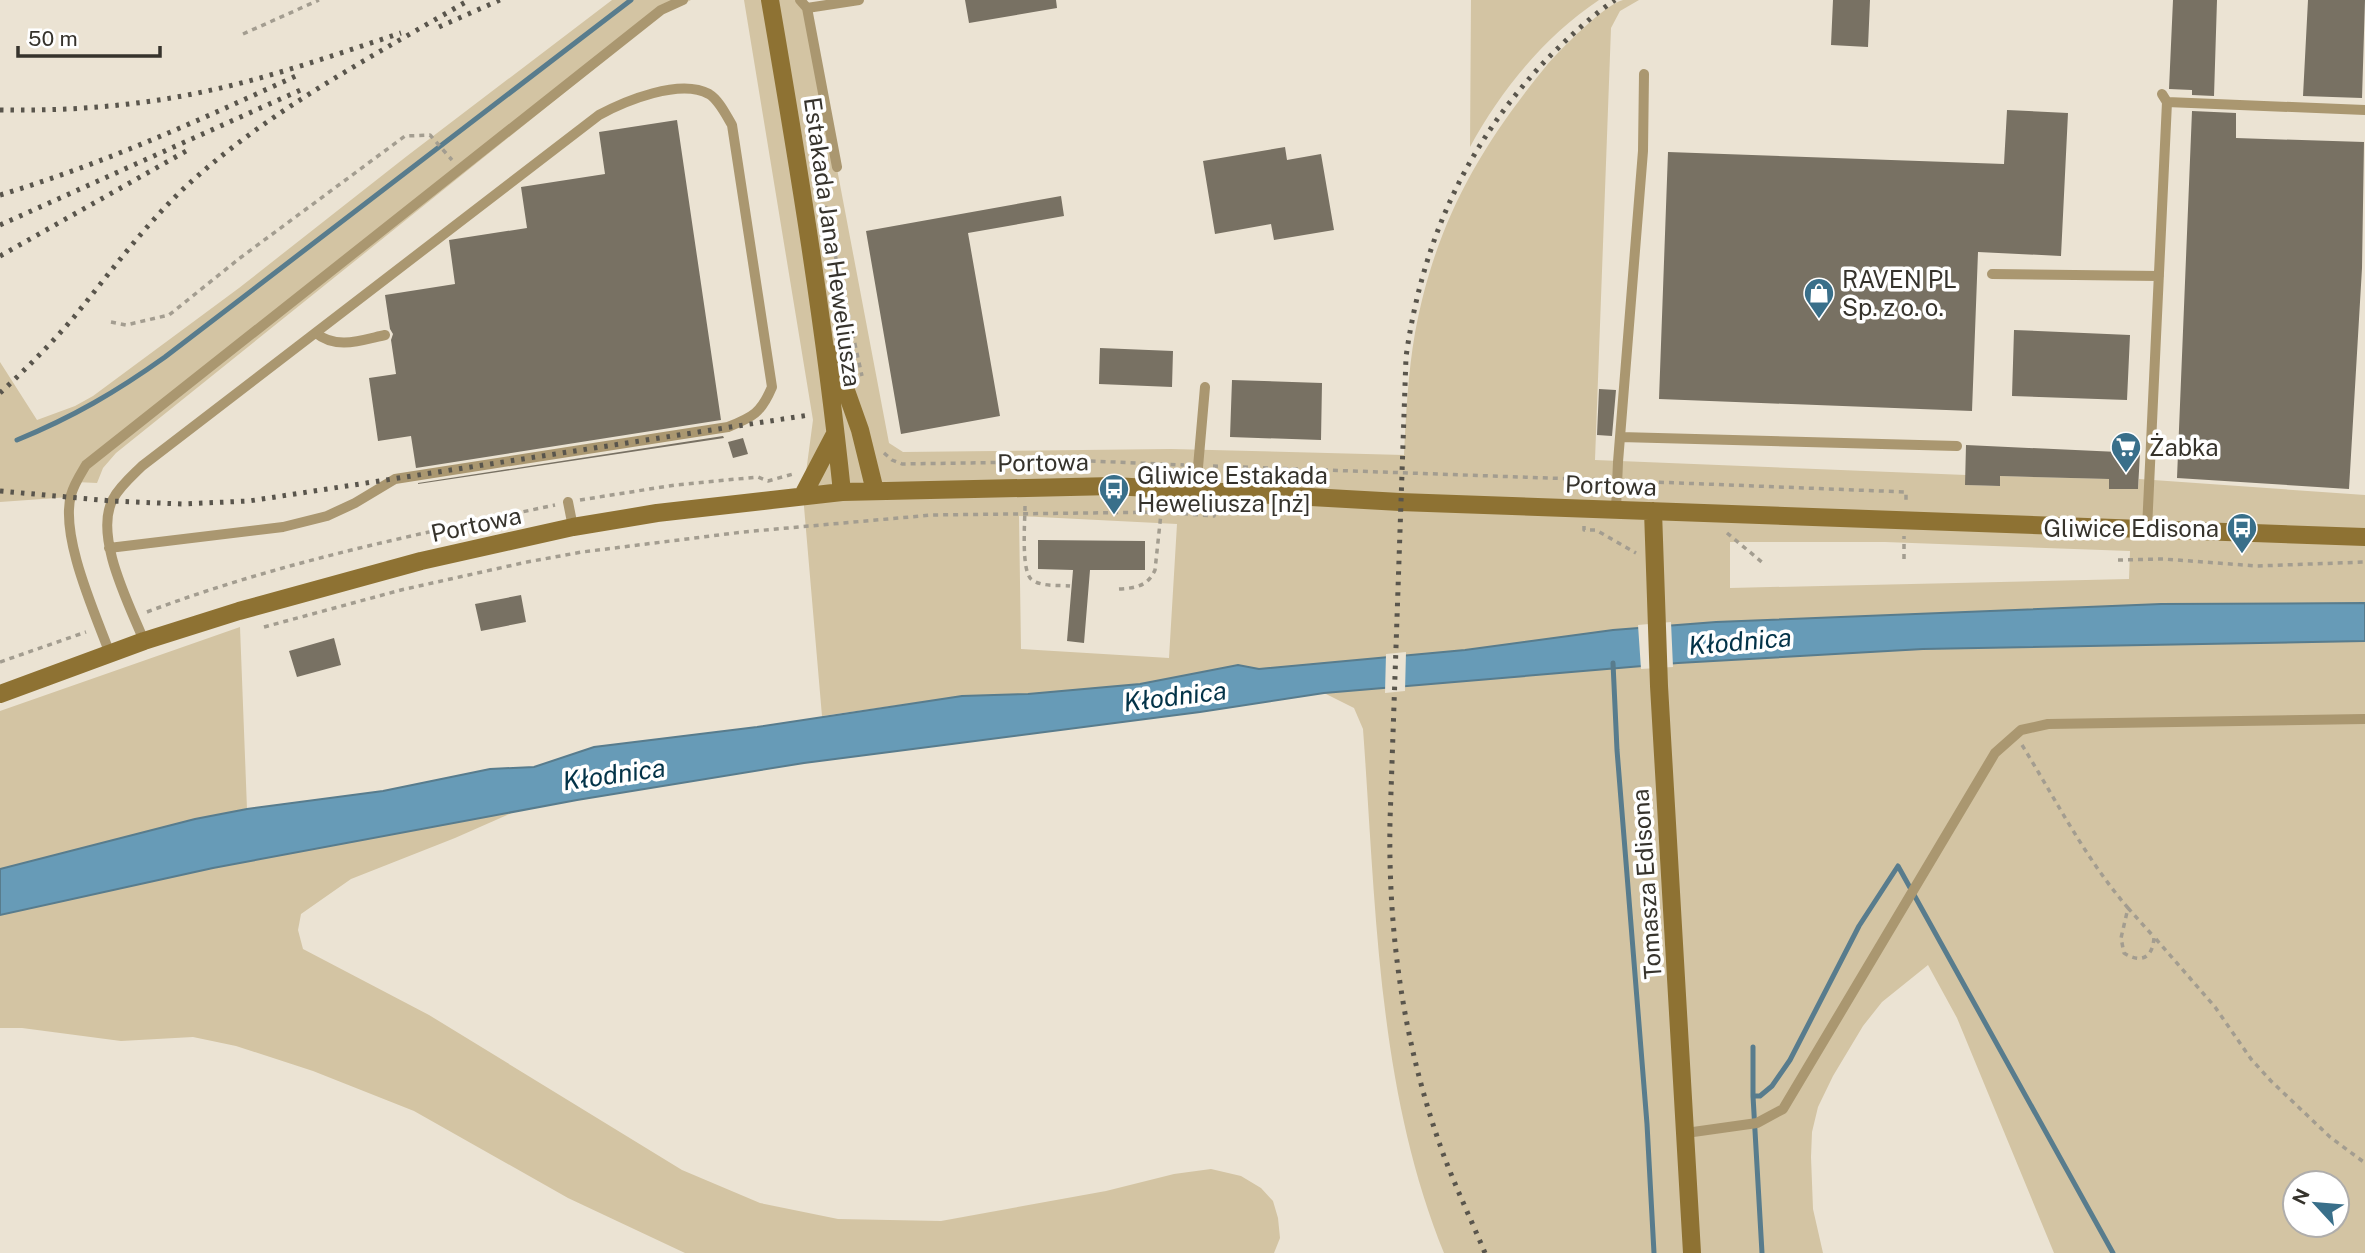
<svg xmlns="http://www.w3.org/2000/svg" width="2365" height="1253" font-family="'Public Sans',sans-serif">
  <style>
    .green { fill: #d3c4a3; fill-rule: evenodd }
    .water { fill: #679bb7; stroke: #587c8d; stroke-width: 2 }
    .pier { fill: #ebe3d3 }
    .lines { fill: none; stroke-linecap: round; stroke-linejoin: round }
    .stream { stroke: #587c8d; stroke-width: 5 }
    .building { fill: #787163 }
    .path { stroke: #a39d90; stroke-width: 3.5; stroke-dasharray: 5 5; stroke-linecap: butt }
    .lane { stroke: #aa9770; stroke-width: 10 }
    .secondary { stroke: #8e7233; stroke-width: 18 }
    .rail { stroke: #59554c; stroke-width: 5; stroke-dasharray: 3.5 7; stroke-linecap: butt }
    .labels { text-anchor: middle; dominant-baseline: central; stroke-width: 7; stroke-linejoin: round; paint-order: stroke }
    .street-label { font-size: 24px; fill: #36332c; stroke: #fff }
    .poi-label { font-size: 24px; fill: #36332c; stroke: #fff; text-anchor: start }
    .water-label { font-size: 26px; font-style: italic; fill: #033348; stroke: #fff }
  </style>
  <rect width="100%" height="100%" fill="#ebe3d3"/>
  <path class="green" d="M612,0H691L661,15L116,453L103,468L97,483L76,482L70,497L0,502V362L37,420L75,406L93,396L239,288L407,156Z
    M744,0H805L889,443L903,452L1171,449L1404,455C1406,414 1408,373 1415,333C1435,225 1478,149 1547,65C1560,50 1605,4 1623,0C1628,0 1634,0 1639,0L1620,11L1611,28L1595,460L1966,475V485L1999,486L2000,476L2109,479L2110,489H2138L2139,479L2365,495V603L2161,604L1716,622L1613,630L1465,650L1259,669L1238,665L1140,684L1028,694L962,696L822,716L803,495L813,420ZM1019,516L1177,524L1169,658L1021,649ZM1730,542H1885L2130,551L2129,579L1730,588Z
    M1471,0H1599C1545,36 1501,90 1470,147Z
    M240,627L247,809L195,819L0,869V711Z
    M2365,641V1253H2054L1957,1018L1928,965L1882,1002L1863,1026L1833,1076L1818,1107L1812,1132L1811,1157L1813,1209L1823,1253H1444C1377,1088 1376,905 1363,729L1354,708L1324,693L1678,663L1923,649ZM2295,1183H2337V1225H2295Z
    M516,811L455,838L351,879L301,914L298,930L303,949L429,1015L682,1170L760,1203L838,1219L941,1221L1106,1191L1174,1174L1211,1169L1241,1176L1261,1188L1273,1201L1278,1218L1280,1238L1274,1253H685L568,1198L414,1111L313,1071L236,1046L193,1037L121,1041L22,1028H0V915L213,868Z"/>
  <path class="water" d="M2365,603V641L1923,649L1678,663L1324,693L1200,712L804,763L577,800L213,868L0,915V869L195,819L247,809L383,791L490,769L534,767L594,747L757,727L962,696L1028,694L1140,684L1238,665L1259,669L1465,650L1613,630L1716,622L2161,604Z"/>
  <path class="pier" d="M1671,622L1673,667L1641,669L1638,625Z
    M1406,652L1405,691L1385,693L1386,654Z"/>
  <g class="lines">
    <path class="stream" d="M17,440C73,417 116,392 165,357L631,0
      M1613,663L1617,750L1647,1124L1654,1253
      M1753,1047V1096H1760L1772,1086L1790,1060L1859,926L1898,866L2113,1253
      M1753,1096L1762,1253"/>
  </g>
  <path class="building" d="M965,0H1056L1057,8L969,23Z
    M1833,0H1870L1868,47L1831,45Z
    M2173,0H2217L2214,96L2192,95V90L2169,89Z
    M2308,0H2365L2362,98L2303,96Z
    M2007,110L2068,113L2061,256L1978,252L1972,411L1659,399L1668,152L2004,164Z
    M2192,111L2236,113V138L2364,142L2362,268L2349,489L2177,478Z
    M677,120L721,420L416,468L411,436L378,441L369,378L396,374L391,340L393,334L390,329L385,295L455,284L449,240L527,228L521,187L605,174L599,132Z
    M1285,147L1287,160L1321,154L1334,230L1274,240L1271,224L1215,234L1203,161Z
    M1061,196L1064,216L968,233L1000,416L901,434L866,231Z
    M2014,330L2130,335L2127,400L2012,396Z
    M1100,348L1173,351L1172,387L1099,384Z
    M1232,380L1322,383L1321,440L1230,437Z
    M1599,389L1616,390L1612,436L1597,435Z
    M723,436L724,438L418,484V483Z
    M743,438L748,454L733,458L728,442Z
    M1966,445L2140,453L2138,489H2109V479L2000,476V486L1965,485Z
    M1038,540L1145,541V570H1090L1084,643L1067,641L1073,570L1038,569Z
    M521,595L526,622L481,631L475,604Z
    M334,638L341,665L297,677L289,651Z"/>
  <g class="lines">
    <path class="path" d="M243,34L319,0
      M816,157L833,245L862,376
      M111,322L126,325L169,315L240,258L405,136L430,135L452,160
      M884,453L892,460L902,464L1090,461L1184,465
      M1213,466L1604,480
      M1629,481L1906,492V504
      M1585,494L1586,479
      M580,500L675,485L758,477L768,481L793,474
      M1025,506C1025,520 1021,570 1031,579C1040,587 1059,585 1070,586
      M1584,526V530H1596L1636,553
      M1727,533L1763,563
      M1904,559V536
      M2118,560L2163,559L2257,566L2365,562
      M1119,589C1136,588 1148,586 1155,570L1162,504
      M147,612C279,562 418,534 555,505
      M264,627L401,590L527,562L582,552L743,532L932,515L1162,512L1214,516L1216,510
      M0,662L86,632
      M2022,745C2056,800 2085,858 2128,908L2121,938L2124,953C2141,964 2153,958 2154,937L2128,908
      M2156,939L2215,1007L2251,1059L2271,1081L2330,1137L2365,1163"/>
    <path class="lane" d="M800,0L807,8L837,167
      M807,8L859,0
      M2167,102L2365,110
      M1992,274L2159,276
      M316,333C336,350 362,340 385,335
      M1620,437L1957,446
      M1196,490L1205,387
      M568,502L573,527
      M1616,509L1618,462L1643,151L1644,74
      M2147,529L2167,102L2162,94
      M109,548L283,527L327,516L355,503L395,479L728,427C753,417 761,413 772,387L732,125C726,115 719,100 709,94C680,78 625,101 599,115L142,466C132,476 120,486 113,499C93,536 130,606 144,641
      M110,654C95,613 60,537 71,495C74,484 80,475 86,465L661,10L683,0
      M1686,1133L1757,1123L1783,1109L1995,753L2021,730L2048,724L2365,719"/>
    <path class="secondary" d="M770,0C798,163 825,327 842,492
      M833,354L860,430L875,491
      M803,495L835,434
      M1653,511L1659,686L1692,1253
      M0,694L144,641L239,611L421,561L573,527L657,513L842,492L1113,486L1400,502L2365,537"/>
    <path class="rail" d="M439,27L500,0
      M0,110C69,111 139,106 207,91C273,77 337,54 401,33
      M0,195C103,164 200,120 298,75
      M0,225L305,88
      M0,256L188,150
      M0,393C26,369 51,344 74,317C109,274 141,230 181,191C265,112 370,58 469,0
      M0,491L112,501L182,504L249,501L809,415
      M1485,1253C1470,1217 1453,1182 1440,1145C1403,1040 1388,932 1390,821L1406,357C1422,242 1466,144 1547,59C1568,38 1590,17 1615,0"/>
  </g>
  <defs>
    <g id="shop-pin" transform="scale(1.575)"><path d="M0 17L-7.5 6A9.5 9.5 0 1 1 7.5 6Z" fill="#396f8a" stroke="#fff"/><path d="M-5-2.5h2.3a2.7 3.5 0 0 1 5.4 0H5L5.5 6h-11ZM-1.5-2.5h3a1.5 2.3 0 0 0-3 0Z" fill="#fff"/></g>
    <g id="supermarket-pin" transform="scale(1.575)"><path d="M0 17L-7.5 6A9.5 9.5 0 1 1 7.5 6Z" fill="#396f8a" stroke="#fff"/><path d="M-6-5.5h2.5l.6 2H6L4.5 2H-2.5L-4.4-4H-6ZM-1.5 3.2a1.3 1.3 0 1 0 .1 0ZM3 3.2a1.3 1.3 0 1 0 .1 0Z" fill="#fff"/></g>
    <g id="bus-pin" transform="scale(1.575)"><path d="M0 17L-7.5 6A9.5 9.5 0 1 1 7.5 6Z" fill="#396f8a" stroke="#fff"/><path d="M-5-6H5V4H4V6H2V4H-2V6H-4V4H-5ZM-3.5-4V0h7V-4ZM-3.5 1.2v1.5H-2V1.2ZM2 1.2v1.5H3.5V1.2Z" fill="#fff"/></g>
  </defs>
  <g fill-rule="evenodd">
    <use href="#shop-pin" x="1819" y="293"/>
    <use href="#supermarket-pin" x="2126" y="447"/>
    <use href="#bus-pin" x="1114" y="489"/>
    <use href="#bus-pin" x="2242" y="528"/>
  </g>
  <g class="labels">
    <g class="street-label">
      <text transform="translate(833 242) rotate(82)">Estakada Jana Heweliusza</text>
      <text transform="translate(1043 462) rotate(-1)">Portowa</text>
      <text transform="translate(1611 485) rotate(2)">Portowa</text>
      <text transform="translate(476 524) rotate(-12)">Portowa</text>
      <text transform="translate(1646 884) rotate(-94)">Tomasza Edisona</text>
    </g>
    <g class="poi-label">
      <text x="1842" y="279">RAVEN PL<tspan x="1842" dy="28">Sp. z o. o.</tspan></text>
      <text x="2149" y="447">Żabka</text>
      <text x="1137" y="475">Gliwice Estakada<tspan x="1137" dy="28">Heweliusza [nż]</tspan></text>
      <text x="2219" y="528" text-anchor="end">Gliwice Edisona</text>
    </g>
    <g class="water-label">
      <text transform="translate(1740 641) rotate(-5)">Kłodnica</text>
      <text transform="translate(1175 696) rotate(-7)">Kłodnica</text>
      <text transform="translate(614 774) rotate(-8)">Kłodnica</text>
    </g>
  </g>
  <g transform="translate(2316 1204) rotate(296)"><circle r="33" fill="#ffffff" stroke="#afadab" stroke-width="2"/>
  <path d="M0-5L12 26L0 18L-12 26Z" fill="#396f8a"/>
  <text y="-10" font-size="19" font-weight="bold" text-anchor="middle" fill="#36332c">N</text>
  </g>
  <path d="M18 46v10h142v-10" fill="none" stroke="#36332c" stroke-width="3.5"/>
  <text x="28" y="46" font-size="21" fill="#36332c" stroke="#ffffff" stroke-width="5" paint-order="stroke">50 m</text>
</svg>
